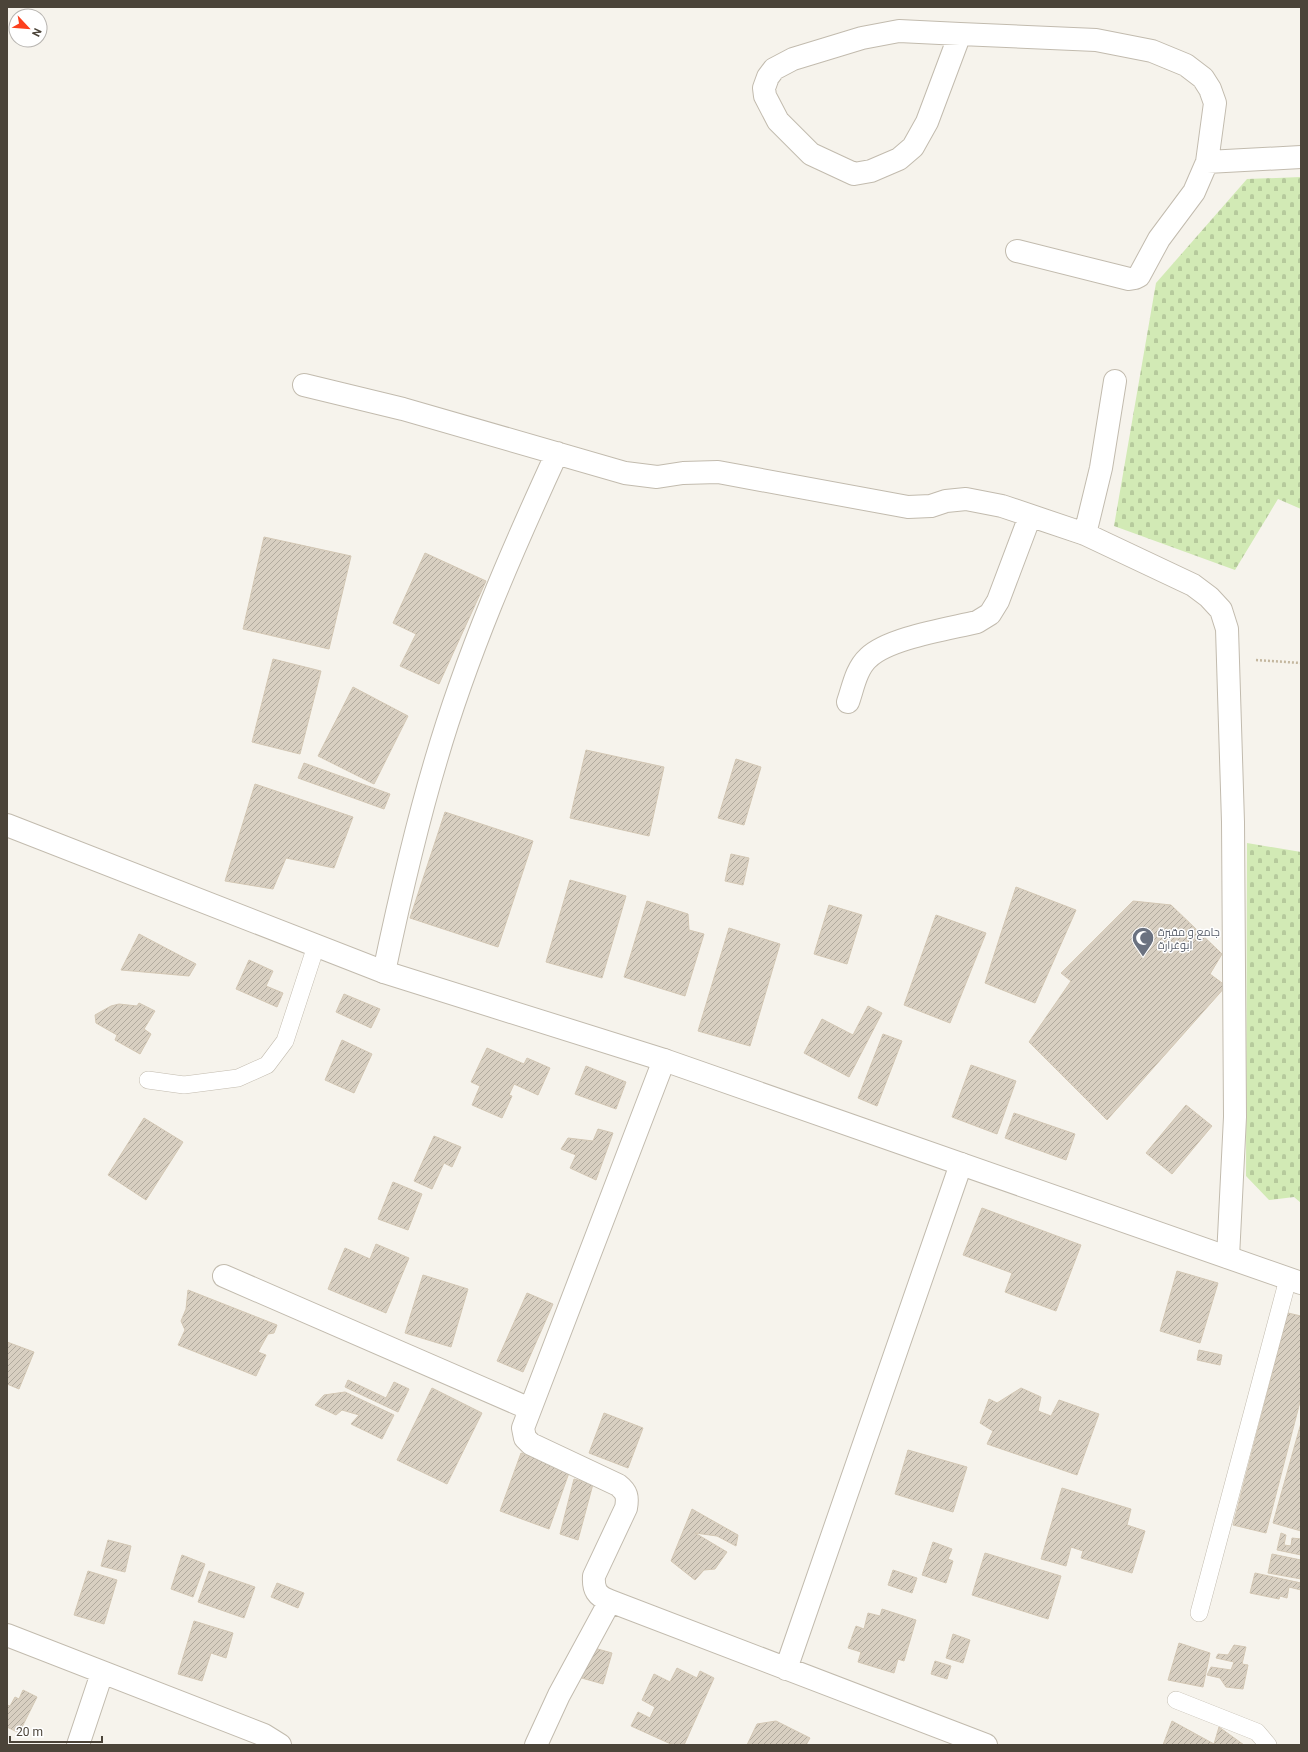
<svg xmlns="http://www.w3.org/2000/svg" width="1308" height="1752" font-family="Roboto,Cairo,sans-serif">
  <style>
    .cemetery { fill: url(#cemetery-stones) }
    .building { fill: url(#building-hatch); stroke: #d3c7b4 }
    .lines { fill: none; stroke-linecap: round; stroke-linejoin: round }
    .service-casing { stroke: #c2bbae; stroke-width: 18 }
    .minor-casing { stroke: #c2bbae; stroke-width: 24 }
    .tertiary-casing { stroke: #c2bbae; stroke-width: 24 }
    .path { stroke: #c4b79f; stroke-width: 2.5; stroke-dasharray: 2 2; stroke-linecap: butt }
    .service { stroke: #fff; stroke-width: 17 }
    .minor { stroke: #fff; stroke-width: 22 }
    .tertiary { stroke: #fff; stroke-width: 22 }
    .labels { text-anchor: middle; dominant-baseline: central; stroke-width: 3; stroke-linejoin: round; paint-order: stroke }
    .worship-label { font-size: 11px; fill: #5b616d; stroke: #fff; text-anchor: start }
  </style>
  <defs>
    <pattern id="cemetery-stones" width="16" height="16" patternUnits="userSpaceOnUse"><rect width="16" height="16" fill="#d2eab5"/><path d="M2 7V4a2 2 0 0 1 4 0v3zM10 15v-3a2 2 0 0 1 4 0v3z" fill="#b6ca9c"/></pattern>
    <pattern id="building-hatch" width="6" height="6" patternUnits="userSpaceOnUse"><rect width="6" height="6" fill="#d8cfc1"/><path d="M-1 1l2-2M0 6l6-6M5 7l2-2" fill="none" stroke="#b1aa9e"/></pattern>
  </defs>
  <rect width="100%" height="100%" fill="#f6f3ec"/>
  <path class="cemetery" d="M1301,177V509L1278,499L1235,570L1114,526L1156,283L1247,179Z
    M1247,843L1301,852V1203L1294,1197L1269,1200L1246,1176Z"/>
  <path class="building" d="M264,537L351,556L329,649L243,629Z
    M425,553L486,581L439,684L400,666L416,634L393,623Z
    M273,659L321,671L300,754L252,742Z
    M353,687L408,716L374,784L318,756Z
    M586,750L664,767L649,836L570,818Z
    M736,759L761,767L744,825L718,818Z
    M304,763L390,794L384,809L298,778Z
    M255,784L353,817L334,868L286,858L273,889L225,881Z
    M445,812L533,841L498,947L410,918Z
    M731,854L749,858L743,885L725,881Z
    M570,880L626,896L602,978L546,962Z
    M1016,887L1076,910L1035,1003L985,983Z
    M647,901L688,914L689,930L704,934L685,996L624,977Z
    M1133,901L1171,905L1222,954L1210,974L1226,986L1107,1120L1029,1042L1071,981L1061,973Z
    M829,905L862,915L847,964L814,954Z
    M936,915L986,933L950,1023L904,1005Z
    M729,928L780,944L750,1046L698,1031Z
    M139,934L196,964L189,976L121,970Z
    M249,960L273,971L266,986L283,993L277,1007L236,989Z
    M344,994L380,1009L371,1028L336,1012Z
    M139,1003L155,1011L144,1029L151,1034L140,1054L115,1040L117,1035L96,1023L95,1015L111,1006L119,1004L137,1006Z
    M868,1006L882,1013L849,1077L804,1053L822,1019L853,1035Z
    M883,1034L902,1041L877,1106L858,1098Z
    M342,1040L372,1054L354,1093L325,1080Z
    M487,1048L524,1064L527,1058L550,1068L538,1095L514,1084L509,1095L512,1096L502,1118L472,1105L480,1086L471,1082Z
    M971,1065L1016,1081L997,1134L952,1117Z
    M586,1066L626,1082L616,1109L575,1094Z
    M1186,1105L1212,1126L1172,1174L1146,1153Z
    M1014,1113L1075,1134L1066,1160L1005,1138Z
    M144,1118L183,1142L146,1200L108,1175Z
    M598,1129L613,1133L596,1180L570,1168L576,1155L561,1149L568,1138L593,1141Z
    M434,1136L461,1147L452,1167L444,1163L432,1189L414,1181Z
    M393,1182L422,1194L408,1230L378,1219Z
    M982,1208L1081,1245L1056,1311L1005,1292L1012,1273L963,1255Z
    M376,1244L409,1258L386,1313L328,1289L345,1248L370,1259Z
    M1177,1271L1218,1283L1200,1343L1160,1331Z
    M423,1275L468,1289L451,1347L405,1333Z
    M188,1290L277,1325L274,1333L268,1334L258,1352L266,1355L256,1376L178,1345L185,1330L181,1321L186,1309Z
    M527,1293L553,1304L523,1372L497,1361Z
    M1288,1313L1301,1316V1398L1266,1533L1233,1525Z
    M7,1342L34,1352L19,1389L7,1384Z
    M1199,1350L1222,1355L1220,1365L1197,1360Z
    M348,1380L386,1398L394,1382L409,1389L398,1412L345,1387Z
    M432,1388L482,1413L447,1484L397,1460Z
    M1021,1388L1041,1397L1038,1411L1051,1416L1059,1400L1099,1414L1077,1475L987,1444L993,1431L980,1423L989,1399L997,1403Z
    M345,1392L394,1415L382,1439L351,1424L359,1415L342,1410L336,1415L315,1405L324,1395Z
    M604,1413L643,1428L628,1468L589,1453Z
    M1301,1423V1531L1273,1523Z
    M908,1450L967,1467L953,1512L895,1494Z
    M521,1453L570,1470L549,1529L500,1511Z
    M574,1479L593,1484L578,1540L560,1534Z
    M1062,1488L1131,1509L1127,1525L1145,1531L1132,1573L1081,1558L1083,1551L1071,1547L1066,1566L1041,1559Z
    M692,1509L738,1535L736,1546L717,1536L695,1533L727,1552L715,1569L704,1570L695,1580L671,1561Z
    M1281,1533L1286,1535L1284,1545L1291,1546L1292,1538L1301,1539V1555L1277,1550Z
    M108,1540L131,1546L125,1572L101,1566Z
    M933,1542L952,1549L948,1559L953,1561L946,1583L922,1575Z
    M985,1553L1061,1576L1048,1619L972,1595Z
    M1272,1554L1301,1560V1579L1268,1573Z
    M182,1555L205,1564L193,1597L171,1589Z
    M893,1570L917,1578L912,1593L888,1585Z
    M88,1571L117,1580L104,1624L74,1615Z
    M209,1571L255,1587L244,1618L198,1602Z
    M1255,1573L1301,1583V1590L1289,1587L1287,1598L1280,1596L1279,1599L1250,1593Z
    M277,1583L304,1593L298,1608L271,1597Z
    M882,1609L916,1620L904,1661L898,1659L894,1673L858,1662L861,1652L848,1648L856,1626L864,1629L868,1613L880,1616Z
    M194,1621L233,1633L226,1658L211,1653L202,1681L178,1674Z
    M953,1634L970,1640L963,1663L946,1658Z
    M1179,1643L1210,1653L1203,1687L1168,1680Z
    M1234,1645L1246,1647L1242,1664L1248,1665L1243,1689L1226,1687L1220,1678L1207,1675L1211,1667L1231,1670L1234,1662L1216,1658L1218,1654L1228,1655Z
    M587,1646L612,1653L603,1684L578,1677Z
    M935,1661L951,1666L947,1679L931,1674Z
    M677,1668L697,1678L700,1671L714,1678L684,1745H673L631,1726L638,1712L650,1718L655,1707L642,1700L654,1674L670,1682Z
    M23,1690L37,1697L19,1733L7,1727V1705L10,1706L15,1697L19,1699Z
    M776,1721L810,1738L806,1745H747L757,1724Z
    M1172,1721L1214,1744L1219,1727L1244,1745H1163Z"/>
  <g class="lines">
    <g class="service-casing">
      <path id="service" d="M148,1080L184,1085L238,1078L267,1065L285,1041L316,946
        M1199,1613L1288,1279
        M1176,1700L1257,1732L1268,1745"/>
    </g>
    <g class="minor-casing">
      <path id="minor" d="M960,34L927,122L913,147L899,159L871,171L854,174L811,154L778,121L765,96L764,88L768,77L774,69L793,59L862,38L899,31L960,34L1096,40L1152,51L1186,65L1203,78L1210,89L1215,103L1207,162L1194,192L1159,239L1139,276L1135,278L1129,279L1017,251
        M1207,162L1301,157
        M304,385L403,409L625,473L657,477L683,473L718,472L908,507L931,506L946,501L966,499L1002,506L1085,534L1193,585L1209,597L1221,610L1227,629L1233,822L1235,1117L1228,1257
        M1085,534L1101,468L1115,381
        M848,702C853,688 856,669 868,658C888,638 948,629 977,622L990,614L998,601L1030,516
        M384,972C399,901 415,830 436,760C467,654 511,553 557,453
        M664,1060L523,1428L525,1438L531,1444L618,1485C627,1492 628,1497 626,1508L594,1576C593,1590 597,1596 610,1601L986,1745
        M224,1276L530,1409
        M7,1635L264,1735L280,1745
        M786,1669L961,1164
        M78,1745L102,1673
        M536,1745L559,1695L610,1601"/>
    </g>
    <g class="tertiary-casing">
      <path id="tertiary" d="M7,825L384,972L664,1060L1301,1283"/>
    </g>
    <path class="path" d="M1256,660L1301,663"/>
    <use href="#service" class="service"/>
    <use href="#minor" class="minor"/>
    <use href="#tertiary" class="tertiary"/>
  </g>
  <defs>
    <g id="mosque-pin" transform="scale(1.15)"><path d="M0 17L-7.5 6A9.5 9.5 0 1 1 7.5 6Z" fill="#6b7280" stroke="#fff"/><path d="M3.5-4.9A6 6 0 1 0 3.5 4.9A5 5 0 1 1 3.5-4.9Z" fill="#fff"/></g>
  </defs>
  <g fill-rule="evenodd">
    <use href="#mosque-pin" x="1143" y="938"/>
  </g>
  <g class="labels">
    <g class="worship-label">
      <text x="1158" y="932">جامع و مقبرة<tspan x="1158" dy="13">ابوغرارة</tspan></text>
    </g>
  </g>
  <rect width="1308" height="1752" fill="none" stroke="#4b4439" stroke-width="16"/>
  <g transform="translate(28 28) rotate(116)"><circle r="19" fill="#ffffff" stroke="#b7b4b0"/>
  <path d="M0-3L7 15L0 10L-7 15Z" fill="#fc3f1d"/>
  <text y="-6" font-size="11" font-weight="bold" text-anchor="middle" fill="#4b4439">N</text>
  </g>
  <path d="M10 1736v6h92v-6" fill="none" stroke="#4b4439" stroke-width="2"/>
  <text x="16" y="1736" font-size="12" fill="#4b4439" stroke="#ffffff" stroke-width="3" paint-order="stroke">20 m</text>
</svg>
